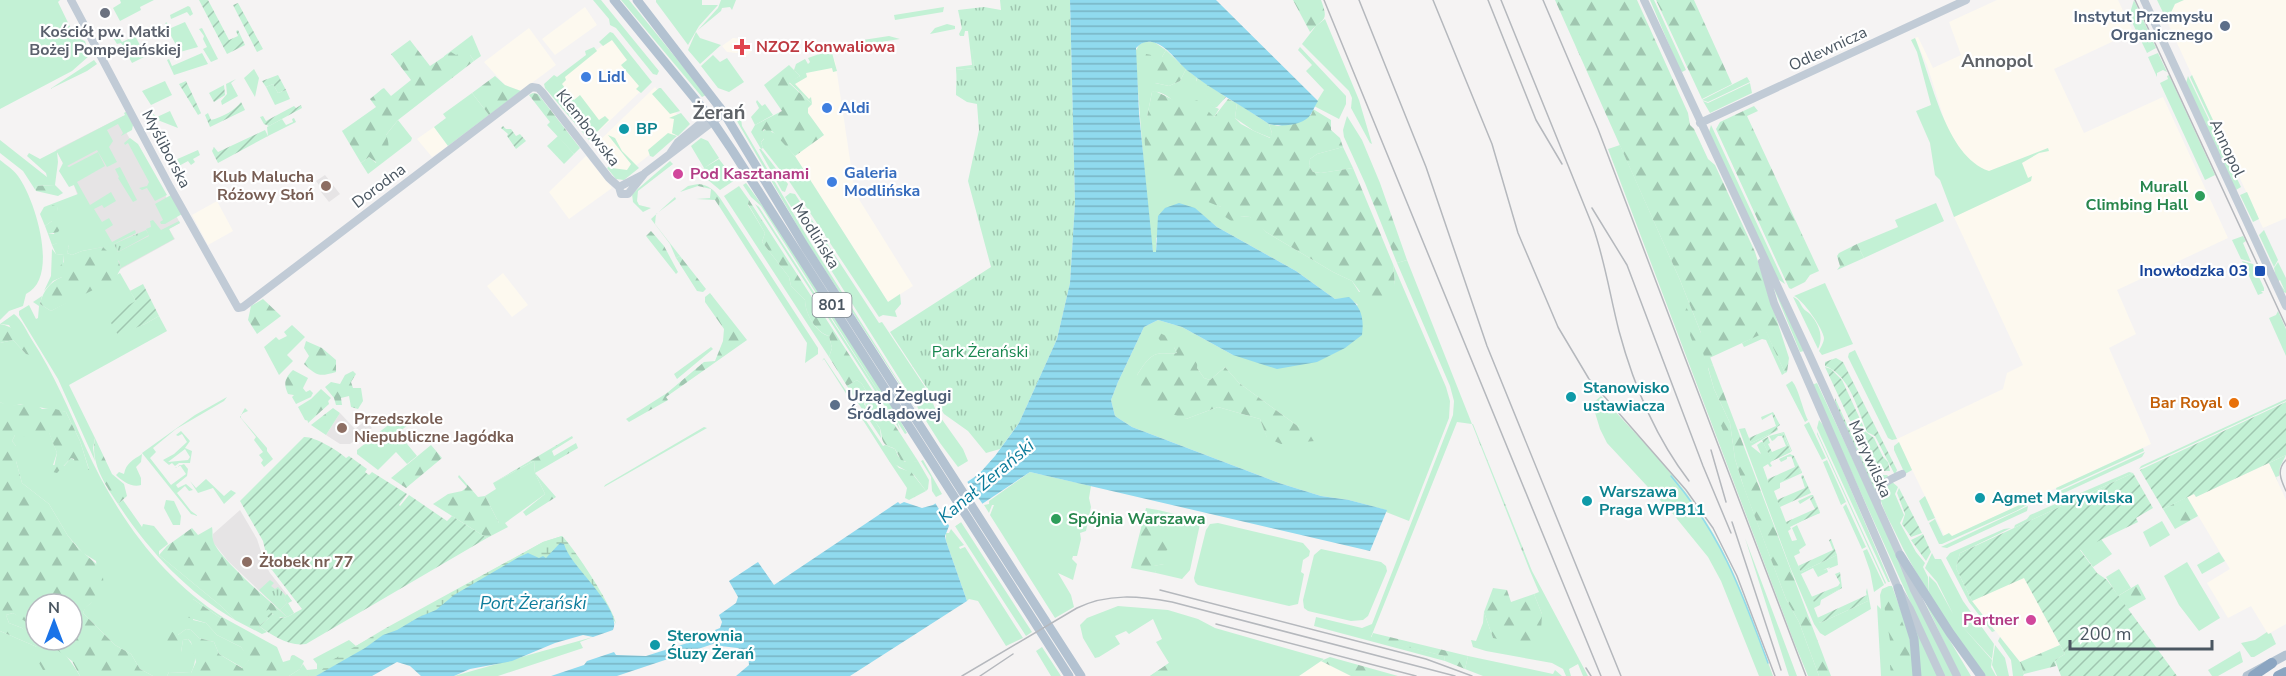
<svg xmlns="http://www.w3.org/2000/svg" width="2286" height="676" font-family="'Nunito Sans',sans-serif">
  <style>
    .commercial { fill: #fdf9ef }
    .education { fill: #e6e4e5 }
    .grass { fill: #c3f1d5; fill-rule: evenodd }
    .forest { fill: url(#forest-firs) }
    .wetland { fill: url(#wetland-marsh) }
    .park { fill: url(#park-tufts) }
    .garden { fill: url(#garden-furrows) }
    .water { fill: url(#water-rules) }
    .pier { fill: #f5f3f3 }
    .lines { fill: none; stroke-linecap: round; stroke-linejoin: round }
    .stream { stroke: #90daee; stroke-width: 1.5 }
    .secondary { stroke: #c1cbd6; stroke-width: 8 }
    .primary { stroke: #b3c2d1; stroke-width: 9 }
    .highway { stroke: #8ba5c1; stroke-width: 10 }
    .tram { stroke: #b5b8bd; stroke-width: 1.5 }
    .rail { stroke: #b5b8bd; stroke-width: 1.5 }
    .worship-dot { fill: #6b7280; stroke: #fff; stroke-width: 2 }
    .service-dot { fill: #5c6f8a; stroke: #fff; stroke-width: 2 }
    .health-dot { fill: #e0444e; stroke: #fff; stroke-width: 2 }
    .shop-dot { fill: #3f7fe0; stroke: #fff; stroke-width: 2 }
    .culture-dot { fill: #0f9aa8; stroke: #fff; stroke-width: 2 }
    .hotel-dot { fill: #d1479c; stroke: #fff; stroke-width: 2 }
    .education-dot { fill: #8d6e63; stroke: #fff; stroke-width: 2 }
    .leisure-dot { fill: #2e9e5b; stroke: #fff; stroke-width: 2 }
    .transit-dot { fill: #1a4fb4; stroke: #fff; stroke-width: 2 }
    .food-dot { fill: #e8710a; stroke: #fff; stroke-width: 2 }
    .labels { text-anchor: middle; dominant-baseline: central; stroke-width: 4.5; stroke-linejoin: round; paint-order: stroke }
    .shield { fill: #fff; stroke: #808990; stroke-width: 1.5 }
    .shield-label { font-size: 15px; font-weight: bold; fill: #4a5661 }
    .service-label { font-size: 16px; font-weight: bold; fill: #4e5e75; stroke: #fff; text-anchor: end }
    .worship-label { font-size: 16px; font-weight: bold; fill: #5b616d; stroke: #fff }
    .health-label { font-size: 16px; font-weight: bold; fill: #be3a42; stroke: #fff; text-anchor: start }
    .street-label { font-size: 16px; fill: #4a5661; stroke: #fff }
    .shop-label { font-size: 16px; font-weight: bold; fill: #366cbe; stroke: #fff; text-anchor: start }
    .culture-label { font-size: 16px; font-weight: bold; fill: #0d838f; stroke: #fff; text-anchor: start }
    .hotel-label { font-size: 16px; font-weight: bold; fill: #b23c85; stroke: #fff; text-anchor: start }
    .education-label { font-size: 16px; font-weight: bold; fill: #785e54; stroke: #fff; text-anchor: start }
    .leisure-label { font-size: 16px; font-weight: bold; fill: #27864d; stroke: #fff; text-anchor: end }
    .transit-label { font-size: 16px; font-weight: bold; fill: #164399; stroke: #fff; text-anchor: end }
    .park-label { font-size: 16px; fill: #17864f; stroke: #fff }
    .food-label { font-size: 16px; font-weight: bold; fill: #c56008; stroke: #fff; text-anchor: end }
    .neighbourhood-label { font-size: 18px; font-weight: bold; fill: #5f6368; stroke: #fff }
    .water-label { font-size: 18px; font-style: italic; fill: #0c7c9b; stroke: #fff }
    .quarter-label { font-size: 20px; font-weight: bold; fill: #5f6368; stroke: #fff }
  </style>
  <defs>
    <pattern id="forest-firs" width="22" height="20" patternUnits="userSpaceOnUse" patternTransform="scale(1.5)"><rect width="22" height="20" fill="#c3f1d5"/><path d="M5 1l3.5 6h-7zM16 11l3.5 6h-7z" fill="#a0c6b0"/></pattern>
    <pattern id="wetland-marsh" width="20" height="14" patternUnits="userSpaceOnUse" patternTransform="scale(1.5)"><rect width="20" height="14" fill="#c3f1d5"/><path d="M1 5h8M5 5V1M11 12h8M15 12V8" fill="none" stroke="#a0c6b0"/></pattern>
    <pattern id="park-tufts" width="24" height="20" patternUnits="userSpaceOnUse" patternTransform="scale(1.5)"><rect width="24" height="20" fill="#c3f1d5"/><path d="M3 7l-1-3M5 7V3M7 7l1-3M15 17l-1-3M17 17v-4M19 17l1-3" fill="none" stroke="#a0c6b0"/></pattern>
    <pattern id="garden-furrows" width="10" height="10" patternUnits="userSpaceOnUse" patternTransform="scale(1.5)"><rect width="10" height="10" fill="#c3f1d5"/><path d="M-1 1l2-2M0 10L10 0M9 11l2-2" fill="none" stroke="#a0c6b0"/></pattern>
    <pattern id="water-rules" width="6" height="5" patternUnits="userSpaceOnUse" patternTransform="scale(1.5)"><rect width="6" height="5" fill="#90daee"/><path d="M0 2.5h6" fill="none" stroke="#78b4c4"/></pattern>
  </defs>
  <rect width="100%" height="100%" fill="#f5f3f3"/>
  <path class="commercial" d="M1997,0H2118L2133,32L2054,69L2084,133L2163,97L2228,238L2117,290L2136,334L2109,348L2151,444L1946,539L1897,439L2003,389L2007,373L2023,365L1954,217L1976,206L1979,168L1964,155L1947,128L1927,65L1915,38L1918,37L1933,68L1961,55L1949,22Z
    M2157,0H2286V218L2263,228Z
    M585,7L597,25L555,55L542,39Z
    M529,28L556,65L521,91L505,85L484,62Z
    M733,38L743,39L752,51L746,56L741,50L737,53L727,52L722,46Z
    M611,39L647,85L598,132L558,79Z
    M835,60L855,193L913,286L888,302L795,156L824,135L808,113V108L812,104L789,82Z
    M655,87L686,126L620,178L594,146Z
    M434,127L448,146L432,157L417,139Z
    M586,156L612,188L569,219L549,192Z
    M217,201L233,231L208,245L192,215Z
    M503,273L528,305L512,317L487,286Z
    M2269,463L2286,500V624L2268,634L2251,606L2228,618L2207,583L2230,569L2187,497L2194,494L2196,497Z
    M2024,577L2060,645L2020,662L1972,601Z
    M1321,661L1351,676H1299Z"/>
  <path class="education" d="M123,116L126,132L135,148L139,146L180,223L169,229L175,239L92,285V251L86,218L73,183L56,150Z
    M325,175L340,194L329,202L321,192L323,190L316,181Z
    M340,413L355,429L366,420L372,428L350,444H340L326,435Z
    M240,510L257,539L265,564L270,573L292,601L288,603L294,613L287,617L228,561L212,541L213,534Z"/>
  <path class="grass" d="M0,0H60L58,2L75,37L85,41L89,56L72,71L0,109Z
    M120,0H154L140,7L141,10L120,21L113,8L121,3Z
    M593,0H601L659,71L657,75L653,74L616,28L610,25L609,19Z
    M621,0H629L706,95L702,97Z
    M656,0H702V5H718L699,26L688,45L656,2Z
    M721,0H736L732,10L730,7L722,8L721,11L698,30L718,8Z
    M1650,0H1654L1686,70L1682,72L1679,68Z
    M2134,0L2156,48L2147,53L2129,16Z
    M188,6L190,7L193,14L190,16L187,12L171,19L170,15Z
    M944,7L943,12L895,20L894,15Z
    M1325,19L1359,100L1372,144L1370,143L1351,108L1352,98L1349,91L1302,44L1316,26Z
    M166,22L171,28L185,22L198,47L180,52L165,25Z
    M947,24L955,26V29L930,34L935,28Z
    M202,28L218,59L211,62L203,49L207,47L203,39L204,36L199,29Z
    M962,28H971L974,68L956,70V67L972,65L968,31H965L964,36H960L959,34Z
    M610,32L613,33L652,82L641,93L636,89L639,86L621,65L627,60L612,40L603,46L599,42Z
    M696,32L700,38L721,45L700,64L688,50Z
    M117,34L122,42L135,36L146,56L132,63L121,43L117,44L112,36Z
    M472,35L481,56L474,61L470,55L443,57Z
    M889,36L900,39L861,45L860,41L863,40Z
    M1915,38C1932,78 1945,156 1989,171L2048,148L2049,151L2039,153L2022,163L2028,178L2032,176L2031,181L1954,217L1940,180L1935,175L1930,143L1916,111L1931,105L1917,52L1911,40Z
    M1144,42H1154L1166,50L1162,57L1151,58L1153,60L1155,83L1169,86L1180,81L1186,69L1196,77V80L1213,106L1219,109L1214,117C1203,113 1187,109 1177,103C1169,98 1162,90 1152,92L1147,117L1198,196L1240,216L1250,217L1256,220L1266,232L1333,272L1352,281L1359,292L1395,285L1393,264L1446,387L1450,401L1449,418L1409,521L1386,512V510L1349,500L1321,496L1279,483L1132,427L1115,416L1111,400L1118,382L1144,327L1158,320L1182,327L1233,355L1358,305L1349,298L1335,299L1296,271L1217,227L1194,208L1156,238V252H1153L1148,220L1135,52L1139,45ZM1174,347L1197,368L1204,378L1210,380L1225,367L1239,383L1299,427L1267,437L1260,419L1218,407L1186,419L1137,375C1142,368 1148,356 1157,354C1164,352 1170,355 1177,353Z
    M594,47L597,51L565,77L566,80L562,84L574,100L580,95L599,120L605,116L609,120L589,140L545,88L544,84L554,75L557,77L586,55L585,51Z
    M1300,47L1346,96V104L1339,119L1314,106L1324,90L1306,71L1312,65L1298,50Z
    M828,51L832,53L837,71L833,72L832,68L806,73L807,77L795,84L809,99L811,97L812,104L789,82L800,76L794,70L796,64L805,59L808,64L810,62L808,58Z
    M202,53L208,64L174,75L167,60L169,59L172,66Z
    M2158,53L2167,72L2163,70L2157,73V77L2148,57Z
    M713,55L720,62L727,58L744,82L729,92L718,88L701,66Z
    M94,60L97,64L87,71L50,89Z
    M254,69L259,78L255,97L244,78Z
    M2169,75L2215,175L2205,180L2160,83L2168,79L2167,76Z
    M2192,75L2227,150L2225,151L2190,77Z
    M2188,76L2241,187L2236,190L2186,83Z
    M1747,77L1750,82L1708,102L1702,100Z
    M236,79L231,83L238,96L222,105L221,101L227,94L226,84Z
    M165,81L172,95L151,105L142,91Z
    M1750,83L1752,93L1710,113L1703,101L1708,103Z
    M273,84L278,93L286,90L290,99L275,105L266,87Z
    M659,88H661L680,111L670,114L652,94Z
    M472,93L489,115L448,146L434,127L446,118L443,114Z
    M757,100L762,106L765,104L773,115L755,125L751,117L759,108L756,102Z
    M1237,103L1269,124L1272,133L1271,138L1254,131L1235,118Z
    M736,109L740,111L742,126L809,240L921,417L806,241L734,116Z
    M127,111L133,125L132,130L121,136L123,133L118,124L107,130L113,141L109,147L117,162L107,167L97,150L67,166L69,167L98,152L105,166L77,182L90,205L111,192L116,201L104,208L102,205L94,209L102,222L109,218L113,225L105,230L112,242L135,230L136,233L114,244L118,252L149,236L146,229L151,227L150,221L153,220L161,230L179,221L180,223L169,229L174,239L121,268L119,261L106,252L103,247L82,251L72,255L67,253L69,246L58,243L52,245L48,234H54L59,221L57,207L52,221L45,226L40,214L44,207L78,194L74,185L69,187L59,171L63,163L57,152L58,162L55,185L35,186L36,191L23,171L0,153V140L47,177L46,173L27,156L29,153L40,159L125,115L124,113Z
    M170,111L178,128L155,119L152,113L157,117Z
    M681,113L690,124L678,136L672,133L674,119L669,118Z
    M1347,116L1362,140L1380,183H1365L1344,137L1343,130Z
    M294,118L296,122L268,136L267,127L282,119L286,125L293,122L292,119Z
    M398,120L412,138L411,141L368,174L361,163L369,157L376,163L386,135Z
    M1711,125L1712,127L1785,284L1776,278L1709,132Z
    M765,129L776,134L795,156L888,302L900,294L901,304L895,311L897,317L883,315L879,317L791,184L763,148L761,142L764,139L763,132Z
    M668,133L677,136L653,157L650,156L648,150Z
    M608,135L615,138L622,151L639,168L624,180L616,179L607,168L612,164V168L627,170L631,164Z
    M558,136L574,154L564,164L547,146Z
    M130,138L138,144L167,195L155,201L147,188L142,190L139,188L147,186L149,182L128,143L125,145L124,143Z
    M701,138L708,141L719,158L704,168L719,159L735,180L720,190L708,180L700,178L704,168L691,146Z
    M1620,145L1680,280L1701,333L1705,359L1710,357L1713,365L1708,368L1714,389L1730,423L1735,459L1742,482L1786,599L1799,622L1819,676H1808L1794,642L1608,149Z
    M1343,147L1353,168L1321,173L1313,172L1309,166L1310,159L1317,154Z
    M759,149H761L788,184L785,192L782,191Z
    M198,150L200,155L193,159L195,162L191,165L188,161L177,167L179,171L176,172L168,156L171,155L173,161Z
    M0,160C6,165 13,169 18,176C35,199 60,278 26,294L23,306L9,311L0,320Z
    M670,161L673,164L638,191L637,201L639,205L651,208L643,212L633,202L632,194Z
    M120,167L137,200L133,202L118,178L119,177L115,169Z
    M746,183L770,216L897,415L907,433L905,434L761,206L751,197L743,185Z
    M739,186L749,200L748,205L765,233L762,242L789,277L791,286L805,300C805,313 816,333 829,336L832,348L829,357L724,196Z
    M2247,192L2259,219L2253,222L2240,195Z
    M790,193L795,194L879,323L882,322L929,393L936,411L963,449L968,461L958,467L940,443L785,197Z
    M171,195L182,214L165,224H161L160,222L163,220L155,204Z
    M675,197L676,199L656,214L655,224L680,256L676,258L670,244L651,219Z
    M720,198L818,348V354L805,363L807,343L719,206Z
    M1936,203L1944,221L1864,258L1857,244L1898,227L1895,220Z
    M755,204L759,207L897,421L900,430Z
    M2264,230L2278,260L2274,267L2259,235Z
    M2243,236L2246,241L2243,243L2251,262L2241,259L2232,240Z
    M52,249L56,254L64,255L62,277L53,281L44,291L51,276Z
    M1407,260L1472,424L1457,422L1371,637L1444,656L1445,661L1314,626L1316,617L1362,628L1372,624L1453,415L1454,401L1450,386L1397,263Z
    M2242,261L2253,264L2264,288V291H2261L2263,293L2258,295Z
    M2278,262L2286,278V293L2283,292L2280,284L2285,291L2280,280L2277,282L2274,268Z
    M120,273L136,301L117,334L145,324L159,316L167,331L69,385L95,438L93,448L95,461L58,379L19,315V311L29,305L36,319L38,318L39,306L33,302L42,296L40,304L51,311Z
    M1768,273L1804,351L1800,352L1769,277Z
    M1825,283L1853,344L1822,355L1819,351C1821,347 1824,342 1824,338C1823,328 1802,299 1794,296Z
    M1793,297C1800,300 1799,302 1803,308C1805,311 1807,311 1810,314C1819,324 1824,337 1818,349Z
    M2278,311L2286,329V356L2269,318L2276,315Z
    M14,314C22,320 27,332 32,340C54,374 69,410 85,446C116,515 160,577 224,618L219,617L193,599V620L206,623L217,635L241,647L250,659L243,668L219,654L214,642L199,638L191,630L186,629L178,635L181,652L183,640L188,639C197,650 197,661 191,673L169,672L167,676H153L140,669L131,654L115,645L83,613L85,608L100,595L96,561L83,553L68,536L49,504L22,483L16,461V446L12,441L15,435L49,432L57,453L53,465L64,466L71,458L89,469L80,441L66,412L21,404L9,407L0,402V343L13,340L26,354L9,325L0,324Z
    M292,325L305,337L287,355L293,361L279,375L264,347L276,337L279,340L287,336L284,332Z
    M1766,331L1785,373L1782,375L1766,340L1762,339L1744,347L1742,343Z
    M711,347L713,349L677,379L674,374Z
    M1855,350L1897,439L1892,440L1888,438L1848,357L1849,353Z
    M824,358L883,446L885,445L895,449L898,456L905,462L918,461L929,480L928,489L926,491L914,475L889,461L824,359L822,361Z
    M857,380L862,384L868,394L864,404L880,429L881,438L847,386Z
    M1792,381C1799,389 1803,411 1808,420L1805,422L1786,385Z
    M1817,383L1954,676H1944L1812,385Z
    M302,387L306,392L310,390L313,393L311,397L296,404L292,397Z
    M321,389L331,398L309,421L305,420L298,407L311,399Z
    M1601,396C1639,438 1681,479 1710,528C1738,574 1755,626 1773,676H1759L1721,581L1708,557L1673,514L1607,443L1600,429L1593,406L1594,402Z
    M227,397L224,401L176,429L153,448L156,452L150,458L171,485L186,474L180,465L176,468H175L184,464L188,469L187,476L176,485L178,488L186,484L193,490L189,491L185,486L177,493L191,511L198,516L191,514L142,453L195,415Z
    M2286,399V401L2139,469L2141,466Z
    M245,408L248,411L241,414V418L267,448V451L273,459L264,467L261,463L263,460L259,455L263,452L254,440L256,437L240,417Z
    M402,414L409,424L398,433L417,456L407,464L396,452L378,470L357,454V450Z
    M1819,420L1824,426L1890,582H1888L1817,428Z
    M1809,422L1826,458L1822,460L1804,425Z
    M704,427L707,428L604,487L605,485Z
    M1745,428L1751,443L1778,430L1751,446L1761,454L1757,445L1768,437L1771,443L1768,437L1762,440L1772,460L1791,451L1783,433L1773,437L1774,440L1772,441L1769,436L1784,432L1792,451L1772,461L1770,463L1772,466L1770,467L1768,464L1763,467L1768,481L1801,472L1794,456L1787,457V459L1781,462L1779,459L1790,454L1794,456L1802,472V473L1780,483V488L1774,491L1786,522L1820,513L1813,496L1800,504L1798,501L1811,495H1813L1820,512L1790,527L1791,529L1788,531L1792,541L1797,540L1792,528L1797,525L1806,545L1799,550L1800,553L1794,556L1801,572L1837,555L1838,565L1828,569L1830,567L1823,570L1827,569L1828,572L1818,577L1813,568L1801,574L1814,601L1842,588L1821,600L1820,605L1814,608L1820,623L1868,601L1866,592L1867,588L1871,609L1825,636L1820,633L1814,624L1790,567L1739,429Z
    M181,431L190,441L185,448L192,451L190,463H179L175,466L172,463L169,465L163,460L174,454L187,442L182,434L178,436L176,435ZM185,449L190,457L188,460L168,462Z
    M1817,432L1886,583L1885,584L1817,434Z
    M1899,442L1912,470L1905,474L1894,450V446Z
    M2143,448L2144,451L2057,491L2056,488Z
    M2145,452L2142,457L2064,493L2058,492Z
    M142,454L141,462L136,467L141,478V485C132,488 122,481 116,475L119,472L124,474C126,463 133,460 142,454Z
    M2286,455L2280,467L2279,476L2276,477L2278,482L2269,463Z
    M923,460L942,494L936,497L932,491L931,477L921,461Z
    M1827,460L1846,502L1841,505L1823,462Z
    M534,461L535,473L545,494L505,523H499L485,496L496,489L493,483Z
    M1030,472L1091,486L1089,498L1091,507L1086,531L1080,533L1081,539L1077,556H1073L1072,559L1077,564L1073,580L1058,573L1071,595L1074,607L1055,618L990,515L994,505H992L989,513L984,505L989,504V501Z
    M2129,472L2133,473L2014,528L2015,525L2027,519L2030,515Z
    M191,476L190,481L196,488L206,479L224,496L231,490L236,493L224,504L213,488L198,493L190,481Z
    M1891,481L1898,487L1895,494L1904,515L1900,523L1916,552L1925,563L1923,567L1928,577L1929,594V576L1936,583L1953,614L1937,582L1925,568L1932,553L1935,559H1941L1963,601L1994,644L1992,659L1961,625L1992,660L1991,667L1996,676H1984C1952,628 1918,582 1894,530C1888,518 1881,506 1879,492Z
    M1925,496L1935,518L1928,521L1919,501Z
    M123,500L142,527L143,524L154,526L167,542L168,544L159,551V555L221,606L235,620C186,591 149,551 118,504Z
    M166,500L174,501L181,516L180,525H173L164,508Z
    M2026,502L2027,505L2016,511L1942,544H1939L1929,523L1935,519L1943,536L1949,533L1952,536Z
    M1846,504L1866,547L1862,549L1843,507Z
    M2028,506L2027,511L1947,548L1941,547Z
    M1158,510L1196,519L1200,524L1190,570L1182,579L1156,573L1153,566L1164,564Z
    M2162,521L2170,535L2150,547L2143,532Z
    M961,522L1032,632L1026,636L960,534L955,526Z
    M1218,523L1303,543L1310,551L1309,556L1303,560L1301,572L1304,574L1298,604L1289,606L1198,585L1195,582L1194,578L1206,530L1210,524Z
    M2011,528L1960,553L1956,568L1972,601L1995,631L1992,632L1969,602L1946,558L1950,553L2004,529Z
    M951,529L964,545L959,547L960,549L965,547L1023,638L1006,646L978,601L969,599L967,601L946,541V533H949Z
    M562,536L600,592L316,676H289L300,669L303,664L307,670L317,669V664L313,659L349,640L356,646L543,542Z
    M1745,538L1797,676H1789Z
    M2101,539L2112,554L2093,567L2080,549Z
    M1321,549L1381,562L1386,566L1387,571L1368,616L1363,620L1351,621L1308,611L1304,608L1303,600L1314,555Z
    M1867,549L1884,585L1874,592L1870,571L1863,551Z
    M2219,552L2225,561L2202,574L2197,565Z
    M2187,562L2220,618L2199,631L2179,605L2164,576Z
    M2119,569L2131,588L2118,596L2106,577Z
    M1530,571H1532L1588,676H1583L1578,664L1569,669L1571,676H1566L1563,669L1552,663L1486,651L1473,647L1471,640L1476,641L1483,623L1484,612L1493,638L1542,614L1534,594L1539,592Z
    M1889,586H1892L1909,633L1915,676H1881L1877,605L1881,609L1880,595L1882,589Z
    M1919,589L1971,676H1960Z
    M287,594L292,601L288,603L294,613L287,617L280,610L287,603L284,598Z
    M1118,606L1168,610L1198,619L1215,628L1324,659L1299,676H1150L1169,663L1156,642L1162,639L1153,619L1129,634L1126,631L1115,636L1120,644L1099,657L1095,658L1083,638L1080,625L1087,618Z
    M1907,611L1938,676H1920Z
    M13,613C27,621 36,622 36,640C56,640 71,660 80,676H0V631L37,647L22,628L9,623L6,615Z
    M2267,632L2268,634L2271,633L2276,644L2254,657H2251L2241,643L2255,640Z
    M593,637L580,642L583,648L498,676H454Z
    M2000,637L2020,662L2024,674L2023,676H2013L2011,660L1998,641Z
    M1995,645L2005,658L2009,676H1997L1992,665Z
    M1042,647L1061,676H1051L1036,651Z
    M2240,651L2243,662L2218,676H2212L2208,670Z
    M1468,656L1553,674L1555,670L1562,676H1483L1465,669Z"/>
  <path class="forest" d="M1293,0H1321C1329,22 1324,17 1310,32Z
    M1555,0H1637L1688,113L1690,125L1694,129L1708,159L1715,165L1755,252L1789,358L1787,372L1785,373L1766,332L1705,360L1698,334L1701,333L1680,280Z
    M1656,0H1694L1732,84L1702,99Z
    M2157,0H2184L2175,4L2167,21Z
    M410,40L430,66L451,52L456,55L464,52L470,55L474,61L398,120L386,135C391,146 388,154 380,163H377L369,157L361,163L342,131L376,107L370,99L382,89L384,88L391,96L411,80L391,54Z
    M1166,50L1186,69L1180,81L1169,86L1151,82L1148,79L1153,60L1145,58L1146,54L1162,57Z
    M789,65L800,76L789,83L812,104L808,108V113L824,135L795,156L772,131L768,134L765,129L763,130L766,136L761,142L763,148L761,149L751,132L755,125L782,111L764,85Z
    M495,76L505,85L521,91L489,115L472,93Z
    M1196,77L1226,97L1217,107H1213L1197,83Z
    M1155,91L1184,105L1197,100L1214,117L1228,99L1237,103L1235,118L1241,124L1254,131L1270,138L1272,133L1269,124L1279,126L1311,115L1313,109L1331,120V130L1340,138L1343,147L1317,154L1310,159L1309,166L1313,172L1321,173L1353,168L1393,264L1395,285L1389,299L1374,303L1367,301L1352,281L1333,272L1266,232L1250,217L1240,216L1234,223L1221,214V207C1202,199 1154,183 1148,164C1144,152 1145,134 1144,121L1147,117L1152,92Z
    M533,93L538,94L580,148L574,154L547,125L550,122L529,95Z
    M1754,106L1758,111L1747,116L1819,271L1810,275L1805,282L1791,289L1789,288L1716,129L1720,122Z
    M1365,183H1380L1407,260L1397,263Z
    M698,184C709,185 714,190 720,198L719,206L715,200L696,199L710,198L711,189L698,186L680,192L688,186Z
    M55,185L63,193L58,196L36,191L35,186Z
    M749,200L918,461L909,463L901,460L895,449C892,447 889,447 886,445C880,441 883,433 879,427C872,416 860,408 868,394L862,384L857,380L847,386L829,357L832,348L829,336C816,332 805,314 805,300L791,286L789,277L762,242L765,233L748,204Z
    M53,205L57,207L62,227L58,232L48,234L45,226L52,221L47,217L50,206Z
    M651,231L664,246L678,272L676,274L646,236Z
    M61,238H64L69,247L67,253L72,255L82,251L103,247L110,254L115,253L121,268L115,279L51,311L40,304C43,291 50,282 62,277L60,266L64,262V255L56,254L52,245L57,243Z
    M1857,244L1864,258L1837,270L1840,266L1837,256L1839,253Z
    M680,256L706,289L703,292L697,291L676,258Z
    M710,293L747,340L666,397L668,400L629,422L626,419L667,393L704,362L715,361L723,341L724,329L705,302V297Z
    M263,299L281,316L257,334L248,320L251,306Z
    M1684,304L1689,312L1697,342L1693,343L1690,335L1691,330L1679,306Z
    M0,324C14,327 25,335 34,347L30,355L26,354L13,340L0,343Z
    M1158,332L1198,352L1197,368L1204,378L1210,380L1225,367L1239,383L1299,427H1319L1326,440L1281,444L1267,438L1260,419L1218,407L1186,419L1158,409L1140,390L1137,375C1142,368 1148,356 1157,354C1164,352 1169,355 1177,353L1174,347L1161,342L1157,336Z
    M306,341L322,348L336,360V372C319,377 317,376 304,364L309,356L304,348Z
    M1713,365L1831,676H1819L1799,622L1786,599L1744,488L1735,459L1730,423L1714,389L1708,367Z
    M293,370L308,378L299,396L288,394C283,383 285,378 293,370Z
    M353,371L356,374L351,382L353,388H361L363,401L358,409L351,407L349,396L341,398L342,405H336L334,398L325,387L331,382L340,384L345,375Z
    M327,397L329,404L308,423C305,409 317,404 327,397Z
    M0,402C16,411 27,397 42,409L52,408L66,412L80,441L89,470L76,468L74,459L71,458L57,473L53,472L57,453L49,433L41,434L36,438L15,435L12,441L16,446V461L22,483L49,504L68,536L77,547L102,569C103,576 105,588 101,595C95,602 86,604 83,613L115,645L131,654L140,669L153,676H80L72,661L44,640H72V604H36V629L13,613L6,615L9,623L22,628L40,645L37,647L0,631Z
    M333,408L340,413L326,435L311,425Z
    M1721,410L1727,422L1730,436L1726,438L1716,413Z
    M1472,424H1473L1532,571H1530Z
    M572,436L573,438L552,451L554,456L576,443L578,448L535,473L556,497L526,516L523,512L545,494L535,473L534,461L493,483Z
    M95,438L112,474L124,484L127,496L118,504C105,484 90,463 95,438Z
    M431,445L442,458L406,488L391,478Z
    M889,461H893L899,468L911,472L926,491L909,500L905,498L907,488Z
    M459,475L478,497L485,496L499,523H505L508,527L487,538L433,504L448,494L462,491L467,487L458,477Z
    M2187,497L2198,516L2175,529L2163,509Z
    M1146,508L1158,510L1160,521L1173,528V546L1166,551L1164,564L1154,566L1156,573L1131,568Z
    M212,527C213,532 212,536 213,540C216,556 273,604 287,617C278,618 274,617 269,610V618L259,626L267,632L262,634L235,620L221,606L159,555L167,546L192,528L198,535Z
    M2138,584L2146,599L2128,609L2118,596Z
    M1493,588L1507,590L1511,602L1534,594L1542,614L1540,648L1493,638L1484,612Z
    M1890,589L1906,632L1913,676H1891L1890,665L1894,664L1882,593Z
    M193,599L219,617L224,618L277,647L283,662L290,660L291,656L294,655L304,661L300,669L289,676H167L169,672L191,673L196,662L191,642L188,639L183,640L181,652L178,656H173L171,649L158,637L160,632L167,629L178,635L186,629L191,630L199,638L214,642L219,654L242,668L249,660L241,647L217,635L206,623L183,616L181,604L185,600Z
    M1373,633L1468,656L1465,669L1445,661L1444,656L1371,638Z
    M2060,645L2065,654L2055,660L2056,666L2024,674L2020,662Z
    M47,656L57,665L53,669L43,670L39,663L41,657Z
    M1330,657L1398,676H1351L1321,661Z
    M1169,663L1172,676H1150Z"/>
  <path class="wetland" d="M562,536C573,546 615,610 616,624L607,609L323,676H308L320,672L329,662L386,628L543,542Z"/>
  <path class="park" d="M1000,0H1070L1075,203L1070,283L1057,339L1019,423L1000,449L986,453L968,431L944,414L890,332L991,267L968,181L979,130L977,104L967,102L956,95C956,86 957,79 956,70L974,68L970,29H962L958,10L984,7L1001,10Z
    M146,230L149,235L118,252L114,244Z
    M270,580L274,583L271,586L275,589L278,587L286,596L284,598L287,603L280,610L259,590Z"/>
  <path class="garden" d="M199,0H208L229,40L238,36L236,31L238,30L245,45L227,54Z
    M238,3L263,49L257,52L233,5Z
    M278,75L286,90L278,93L273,84L266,87L262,81Z
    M186,81L201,113L198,115L179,84Z
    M224,85L225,95L214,102L209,93Z
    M241,102L245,110L210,127L205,115L208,113L211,120C223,117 235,110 241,102Z
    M301,105L302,108L269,126L264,124L260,117L263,116L266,121L294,106L296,108Z
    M503,126L506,129H511L516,136L520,134L526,141L516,149L507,136L508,134L501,128Z
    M265,130L268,136L218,163L212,151L214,147L218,152Z
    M143,284L159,316L145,324L118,335L107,316L136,301L130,291Z
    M1836,358L1843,362L1897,470L1895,475L1875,436L1867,432C1858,410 1849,374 1825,366V362Z
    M1825,367L1831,369L1842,380L1866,432L1874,438L1883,457L1888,462L1890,471H1876L1872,468Z
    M1835,398L1868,471L1872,475H1887L1890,478L1874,491L1835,404Z
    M2286,402V455L2196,497L2194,494L2163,509L2140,470Z
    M1773,412L1780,425L1777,427L1778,430L1751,443L1749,438L1776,426L1772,414L1762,420L1761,417Z
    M1783,433L1791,452L1772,461L1762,440L1768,437L1770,443L1768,444L1772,452L1786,446L1782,436H1778L1774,440L1772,437Z
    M304,437C313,436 338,450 346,458L349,456L367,469L365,472L369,475L372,472L407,494L399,505L400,506L409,495L447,521L452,516L487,538L306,644C290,647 271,635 259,626L269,618L264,613L269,609L273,615L277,613L280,618L287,617L302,609L269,566L263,541L240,501Z
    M1791,455L1794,456L1801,472L1769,487L1768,479L1795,467Z
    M2133,473L2153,508L2136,518L2138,522L2080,550L2097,573L2107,580L2177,676H2061L2055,660L2065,654L2024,578L1972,601L1956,568L1960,553Z
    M1803,475L1811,493L1780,507L1777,500L1805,488L1801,476Z
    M1899,488L1922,533L1911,537L1902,524L1905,514L1897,493Z
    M1813,496L1820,513L1788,527L1786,522L1815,509L1810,499Z
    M1923,534L1931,552L1926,561L1911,540Z
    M1831,539L1837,555L1801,572L1798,566L1833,550L1829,540Z
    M1840,572L1842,588L1814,602L1811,597L1838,586L1840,583L1835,574Z
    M1867,595L1868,601L1820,623L1817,618Z"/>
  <path class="water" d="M1070,0H1216L1318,101C1315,106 1313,110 1311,114C1304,126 1281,127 1269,124C1243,106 1213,91 1188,71C1177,62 1167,45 1152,42C1145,41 1141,43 1136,48L1139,113L1153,252H1156L1158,216L1165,208L1179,203L1195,208L1217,227L1296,271L1335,299L1349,297C1362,308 1364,319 1362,335L1345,348L1317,362L1277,369L1233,355L1182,327L1158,320L1144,327L1118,382L1111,400L1115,416L1132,427L1279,483L1321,496L1349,500L1387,510L1370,551L1030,472L949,526L945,536L946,541L967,601L850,676H736L749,665L748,654L738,648L720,646L719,642L617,676H551L584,665L587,661L614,652L616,655L646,656L716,634L715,630L720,628L722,622L719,615L736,603L738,597L729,581L758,562L774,585L898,502L900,504L904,502L922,508L933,505L979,474L995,456L1019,423L1057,339L1070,283L1075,203Z
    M560,543L564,544C570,567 623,608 613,630L593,637L583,635L555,643L512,661L470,669L454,676H421L410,666L397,662L372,676H316L365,648L383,635L397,630L419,617L436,610L454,595L519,557L528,553L539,558L543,556L546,558Z"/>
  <path class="pier" d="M966,480L984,506L951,529L934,501Z"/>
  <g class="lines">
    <path class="stream" d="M1671,476C1722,536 1741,590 1768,663"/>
    <path class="secondary" d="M71,0L170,187L238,308L243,307L532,87L538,88L542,92L609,178L619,187
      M1644,0L1809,354L1900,555L1914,590L1957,676
      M2144,0L2286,306
      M1700,123L1966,0
      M671,152L678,142L720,107
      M619,187L621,194H628L645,173L724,113
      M619,187L644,174
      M1762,262L1774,303L1898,588L1910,609L1941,676
      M1877,504C1875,485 1887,481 1902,474"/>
    <path class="primary" d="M614,0L709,116L732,150L1069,676
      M637,0L724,113L805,247L1081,676
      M1900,555L1950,633L1981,676
      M1898,588L1914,639L1917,676
      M2247,676L2286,655"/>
    <path class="highway" d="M2253,676L2272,663
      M2278,676L2286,672"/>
    <path class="tram" d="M2135,0L2286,326
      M2286,460C2276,470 2281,480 2286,491"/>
    <path class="rail" d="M1324,0L1601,676
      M1359,0L1426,167L1487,346L1621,676
      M1433,0L1492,144L1518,233L1558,327L1589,379L1686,490L1713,528L1737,576L1775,676
      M1488,0L1536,120L1562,164
      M1501,0L1593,227C1605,261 1610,296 1619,331C1633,383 1656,438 1689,481
      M1543,0L1598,129L1806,676
      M1592,208L1627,265L1703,466L1731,533
      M1711,450L1726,502
      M1732,522L1781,670
      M1160,590L1426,659L1472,676
      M1216,624L1416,676
      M1586,668L1591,676
      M962,676L1077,608C1108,593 1139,596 1172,602L1455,676
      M980,676L1013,654"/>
  </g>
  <circle class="worship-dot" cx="105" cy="13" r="6"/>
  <g class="service-dot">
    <circle cx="2225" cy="26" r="6"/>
    <circle cx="835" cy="405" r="6"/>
  </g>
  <path class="health-dot" d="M739 38h6v6h6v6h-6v6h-6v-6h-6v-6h6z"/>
  <g class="shop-dot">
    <circle cx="586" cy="77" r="6"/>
    <circle cx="827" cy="108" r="6"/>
    <circle cx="832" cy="182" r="6"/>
  </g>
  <g class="culture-dot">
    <circle cx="624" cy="129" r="6"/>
    <circle cx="1571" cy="397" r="6"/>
    <circle cx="1980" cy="498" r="6"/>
    <circle cx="1587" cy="501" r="6"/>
    <circle cx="655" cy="645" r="6"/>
  </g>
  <g class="hotel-dot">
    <circle cx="678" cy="174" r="6"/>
    <circle cx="2031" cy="620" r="6"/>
  </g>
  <g class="education-dot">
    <circle cx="326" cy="186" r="6"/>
    <circle cx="342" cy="428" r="6"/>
    <circle cx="247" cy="562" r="6"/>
  </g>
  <g class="leisure-dot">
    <circle cx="2200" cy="196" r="6"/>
    <circle cx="1056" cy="519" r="6"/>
  </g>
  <rect class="transit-dot" x="2254" y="265" width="12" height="12" rx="3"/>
  <circle class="food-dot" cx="2234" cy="403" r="6"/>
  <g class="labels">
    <rect class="shield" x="812.5" y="293" width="39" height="24" rx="4.5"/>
    <g class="shield-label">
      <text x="832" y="305">801</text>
    </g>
    <g class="service-label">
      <text x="2213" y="17">Instytut Przemysłu<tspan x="2213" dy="18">Organicznego</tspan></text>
      <text x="847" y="396" text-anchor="start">Urząd Żeglugi<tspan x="847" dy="18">Śródlądowej</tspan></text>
    </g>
    <g class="worship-label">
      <text x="105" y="32">Kościół pw. Matki<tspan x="105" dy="18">Bożej Pompejańskiej</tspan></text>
    </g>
    <g class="health-label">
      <text x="756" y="47">NZOZ Konwaliowa</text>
    </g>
    <g class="street-label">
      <text transform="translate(1828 49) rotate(-25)">Odlewnicza</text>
      <text transform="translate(588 128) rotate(52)">Klembowska</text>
      <text transform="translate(2227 148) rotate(65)">Annopol</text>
      <text transform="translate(166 149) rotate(62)">Myśliborska</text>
      <text transform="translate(379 186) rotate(-37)">Dorodna</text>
      <text transform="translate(816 236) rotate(58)">Modlińska</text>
      <text transform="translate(1870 459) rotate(66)">Marywilska</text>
    </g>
    <g class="shop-label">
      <text x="598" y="77">Lidl</text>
      <text x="839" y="108">Aldi</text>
      <text x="844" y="173">Galeria<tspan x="844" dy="18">Modlińska</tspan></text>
    </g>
    <g class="culture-label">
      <text x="636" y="129">BP</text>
      <text x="1583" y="388">Stanowisko<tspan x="1583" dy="18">ustawiacza</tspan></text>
      <text x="1599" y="492">Warszawa<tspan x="1599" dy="18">Praga WPB11</tspan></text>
      <text x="1992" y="498">Agmet Marywilska</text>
      <text x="667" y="636">Sterownia<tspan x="667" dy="18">Śluzy Żerań</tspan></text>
    </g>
    <g class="hotel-label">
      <text x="690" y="174">Pod Kasztanami</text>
      <text x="2019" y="620" text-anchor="end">Partner</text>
    </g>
    <g class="education-label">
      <text x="314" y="177" text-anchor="end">Klub Malucha<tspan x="314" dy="18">Różowy Słoń</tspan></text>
      <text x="354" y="419">Przedszkole<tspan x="354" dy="18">Niepubliczne Jagódka</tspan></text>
      <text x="259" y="562">Żłobek nr 77</text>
    </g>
    <g class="leisure-label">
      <text x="2188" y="187">Murall<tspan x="2188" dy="18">Climbing Hall</tspan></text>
      <text x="1068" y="519" text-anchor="start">Spójnia Warszawa</text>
    </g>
    <g class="transit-label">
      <text x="2248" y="271">Inowłodzka 03</text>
    </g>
    <g class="park-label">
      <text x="980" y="352">Park Żerański</text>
    </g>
    <g class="food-label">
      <text x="2222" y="403">Bar Royal</text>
    </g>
    <g class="neighbourhood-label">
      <text x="1997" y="61">Annopol</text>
    </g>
    <g class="water-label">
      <text transform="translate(986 481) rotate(-40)">Kanał Żerański</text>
      <text x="533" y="603">Port Żerański</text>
    </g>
    <g class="quarter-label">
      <text x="719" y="112">Żerań</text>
    </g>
  </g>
  <g transform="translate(54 622)"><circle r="28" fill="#ffffff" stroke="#b7bbc0" stroke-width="1.5"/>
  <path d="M0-4.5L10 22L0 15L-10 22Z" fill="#1a73e8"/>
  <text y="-9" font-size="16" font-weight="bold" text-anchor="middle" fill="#4a5661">N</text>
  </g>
  <path d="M2070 640v9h142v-9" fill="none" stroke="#4a5661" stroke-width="3"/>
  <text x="2079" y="640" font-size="18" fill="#4a5661" stroke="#ffffff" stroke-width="4.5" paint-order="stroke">200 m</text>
</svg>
